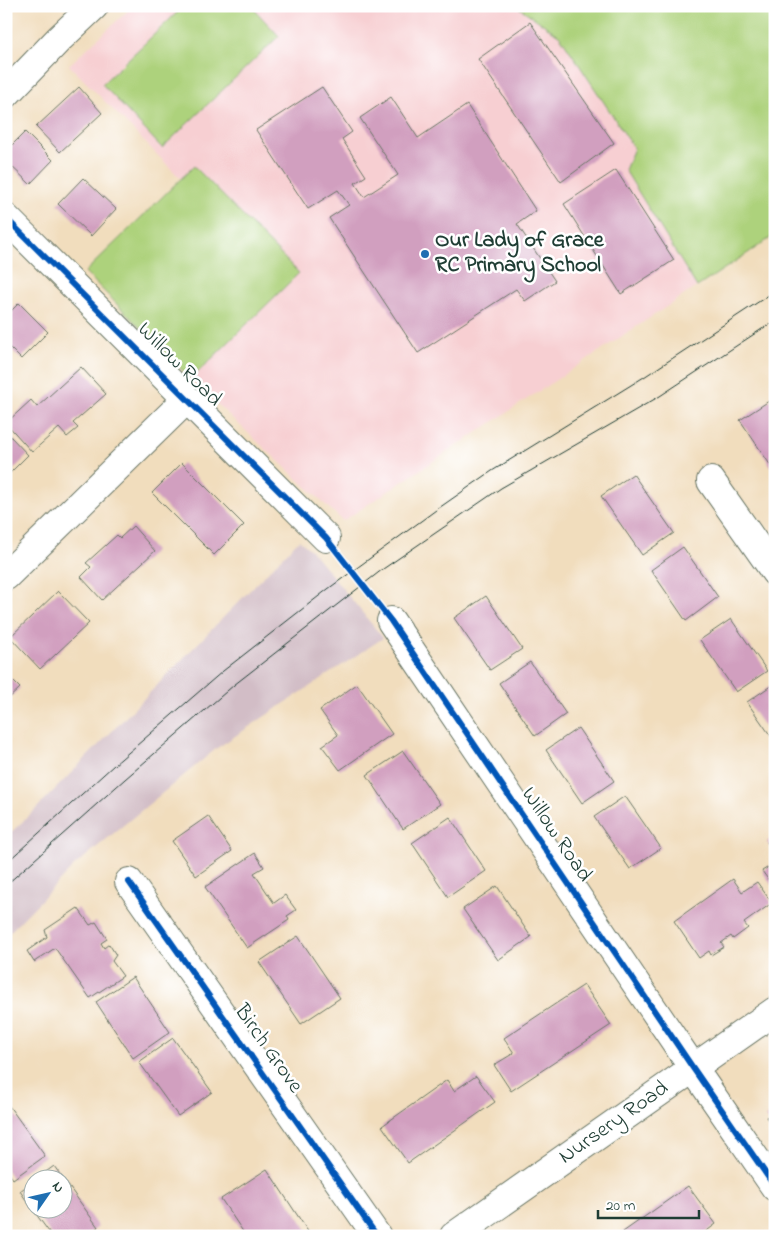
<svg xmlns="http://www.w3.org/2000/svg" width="781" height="1242" font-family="'Indie Flower',sans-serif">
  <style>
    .built { fill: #f7cfd2 }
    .industrial { fill: #d2bdc6 }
    .green { fill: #add27b; stroke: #668858 }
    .building { fill: #d19fbf }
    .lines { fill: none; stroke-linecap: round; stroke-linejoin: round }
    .street-casing { stroke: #687564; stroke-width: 30 }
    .street { stroke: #fff; stroke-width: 28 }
    .tram { stroke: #1f3d34; stroke-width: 1 }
    .cycleway-casing { stroke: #fff; stroke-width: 9 }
    .cycleway { stroke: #0057b8; stroke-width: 6 }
    .poi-dot { fill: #1f6fb2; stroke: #fff; stroke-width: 2 }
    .labels { text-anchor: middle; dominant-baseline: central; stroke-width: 5; stroke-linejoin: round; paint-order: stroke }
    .poi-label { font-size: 22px; font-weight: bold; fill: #1f3d34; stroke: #fff; text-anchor: start }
    .street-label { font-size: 22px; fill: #1f3d34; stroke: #fff }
  </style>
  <rect width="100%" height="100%" fill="#fff"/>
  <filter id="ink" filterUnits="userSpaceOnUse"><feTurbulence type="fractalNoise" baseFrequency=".02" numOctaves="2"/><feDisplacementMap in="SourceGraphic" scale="10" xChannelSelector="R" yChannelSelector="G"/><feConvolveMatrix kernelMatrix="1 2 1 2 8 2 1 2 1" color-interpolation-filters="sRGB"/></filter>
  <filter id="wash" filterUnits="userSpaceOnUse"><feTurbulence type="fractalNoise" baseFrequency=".0096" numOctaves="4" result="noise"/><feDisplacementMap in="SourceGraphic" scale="20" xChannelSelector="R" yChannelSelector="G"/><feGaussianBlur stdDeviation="1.12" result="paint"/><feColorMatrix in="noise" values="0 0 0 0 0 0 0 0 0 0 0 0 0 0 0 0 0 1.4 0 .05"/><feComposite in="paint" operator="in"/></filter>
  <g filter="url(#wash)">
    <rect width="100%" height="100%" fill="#f1ddbd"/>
    <path class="built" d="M133,6H775V235L343,521L191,380L85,272L181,179L69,65Z"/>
    <path class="industrial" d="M299,540L312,551L383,638L217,748L74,866L6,936V837L33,812Z"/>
    <path class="green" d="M184,6H251L279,36L162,148L102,84Z
      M517,6H775V235L697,287L625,170L634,148L560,36Z
      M194,166L299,273L191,379L85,272Z"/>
    <g id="blocks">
      <path class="building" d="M530,22L614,143L561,182L478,59Z
        M79,87L102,113L60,152L36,127Z
        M322,87L352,132L342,139L366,176L355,183L364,197L398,175L360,118L391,97L418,138L467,105L536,211L517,224L555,281L525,301L516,289L418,353L329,218L349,205L338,190L308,209L256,130Z
        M25,132L53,160L30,184L6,161V151Z
        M616,170L674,260L621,294L564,204Z
        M83,178L116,209L91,236L58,204Z
        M19,303L48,332L21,359L6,344V306L11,311Z
        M81,367L106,394L73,423L78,428L67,437L59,428L32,452L6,423L31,400L37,407Z
        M772,399L775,404V472L740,420Z
        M10,436L28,455L6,477V439Z
        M182,463L244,525L214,555L152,493Z
        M633,474L674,533L642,555L601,496Z
        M133,526L155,551L102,600L81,577L91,567L86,563L117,535L120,538Z
        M683,547L718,597L686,621L651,570Z
        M58,591L89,623L40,669L10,637Z
        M486,596L522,649L490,670L454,618Z
        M731,619L767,671L736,692L700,640Z
        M530,662L566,714L535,736L499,683Z
        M6,674L20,688L6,701Z
        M775,683V742L747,702Z
        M357,684L392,734L340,770L322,746L338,735L320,710Z
        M578,728L614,781L582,803L546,750Z
        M403,751L440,804L403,829L367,775Z
        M625,796L661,848L630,869L594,817Z
        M208,816L232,851L196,876L172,841Z
        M450,817L486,871L448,897L412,843Z
        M775,836V854L767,842Z
        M255,853L264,867L254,873L274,903L285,895L296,910L287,916L289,920L247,948L205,887Z
        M775,863V889L762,871Z
        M733,879L742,892L757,882L772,903L744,923L748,928L733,939L731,936L721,943L724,947L711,955L709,951L699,958L674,921Z
        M497,886L531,937L498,960L463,909Z
        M78,908L90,925L96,922L107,939L101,943L104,948L109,944L116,955L112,961L123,976L90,998L55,948L34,962L27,951L47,937L45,930Z
        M298,936L340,998L301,1024L259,962Z
        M133,977L170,1032L133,1058L96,1002Z
        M584,985L611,1025L511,1091L494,1065L514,1053L504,1038Z
        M173,1038L212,1092L178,1116L139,1062Z
        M476,1076L495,1102L408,1163L382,1126L447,1080L454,1091Z
        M9,1106L45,1156L13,1179L6,1169V1107Z
        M775,1112V1130L766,1117Z
        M54,1166L98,1227L86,1236H52L33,1210H62V1180H35Z
        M267,1169L311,1236H246L221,1199Z
        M32,1182V1209L20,1191Z
        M688,1186L716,1224L700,1236H626L623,1232Z"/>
    </g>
  </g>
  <g filter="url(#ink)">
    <use href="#blocks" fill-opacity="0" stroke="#687564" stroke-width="1"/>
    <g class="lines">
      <g class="street-casing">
        <path id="street" d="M6,94L59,39L94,6
          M6,218L326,538
          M711,481L775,572
          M6,576L187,399
          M391,621L693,1068L775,1187
          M129,882L377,1236
          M454,1236L775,1011"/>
      </g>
      <use href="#street" class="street"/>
      <path class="tram" d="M6,863L114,765L223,671L328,589L436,510L492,471L644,377L775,291
        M6,885L125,779L234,685L383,569L501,488L660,396L765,327L775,322"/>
      <g class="cycleway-casing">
        <path id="cycleway" d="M6,218L326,538L391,621L693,1068L775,1187
          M129,882L377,1236"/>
      </g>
      <use href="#cycleway" class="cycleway"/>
    </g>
  </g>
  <circle class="poi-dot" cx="425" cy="254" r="5"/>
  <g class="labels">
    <g class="poi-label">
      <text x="435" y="241">Our Lady of Grace<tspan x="435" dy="25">RC Primary School</tspan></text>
    </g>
    <g class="street-label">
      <text transform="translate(179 365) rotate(45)">Willow Road</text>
      <text transform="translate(556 835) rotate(56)">Willow Road</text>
      <text transform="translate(268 1049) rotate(55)">Birch Grove</text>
      <text transform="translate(614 1123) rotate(-35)">Nursery Road</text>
    </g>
  </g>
  <rect width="781" height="1242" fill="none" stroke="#fff" stroke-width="25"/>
  <g transform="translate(48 1194) rotate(56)"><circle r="24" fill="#ffffff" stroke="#a5b1ae"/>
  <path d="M0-4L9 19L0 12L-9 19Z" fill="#1f6fb2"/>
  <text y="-8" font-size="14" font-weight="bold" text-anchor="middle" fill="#1f3d34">N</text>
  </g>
  <path d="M598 1210v8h101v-8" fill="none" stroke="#1f3d34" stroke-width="2.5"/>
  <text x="606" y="1210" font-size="15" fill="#1f3d34" stroke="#ffffff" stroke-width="4" paint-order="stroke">20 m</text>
</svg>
